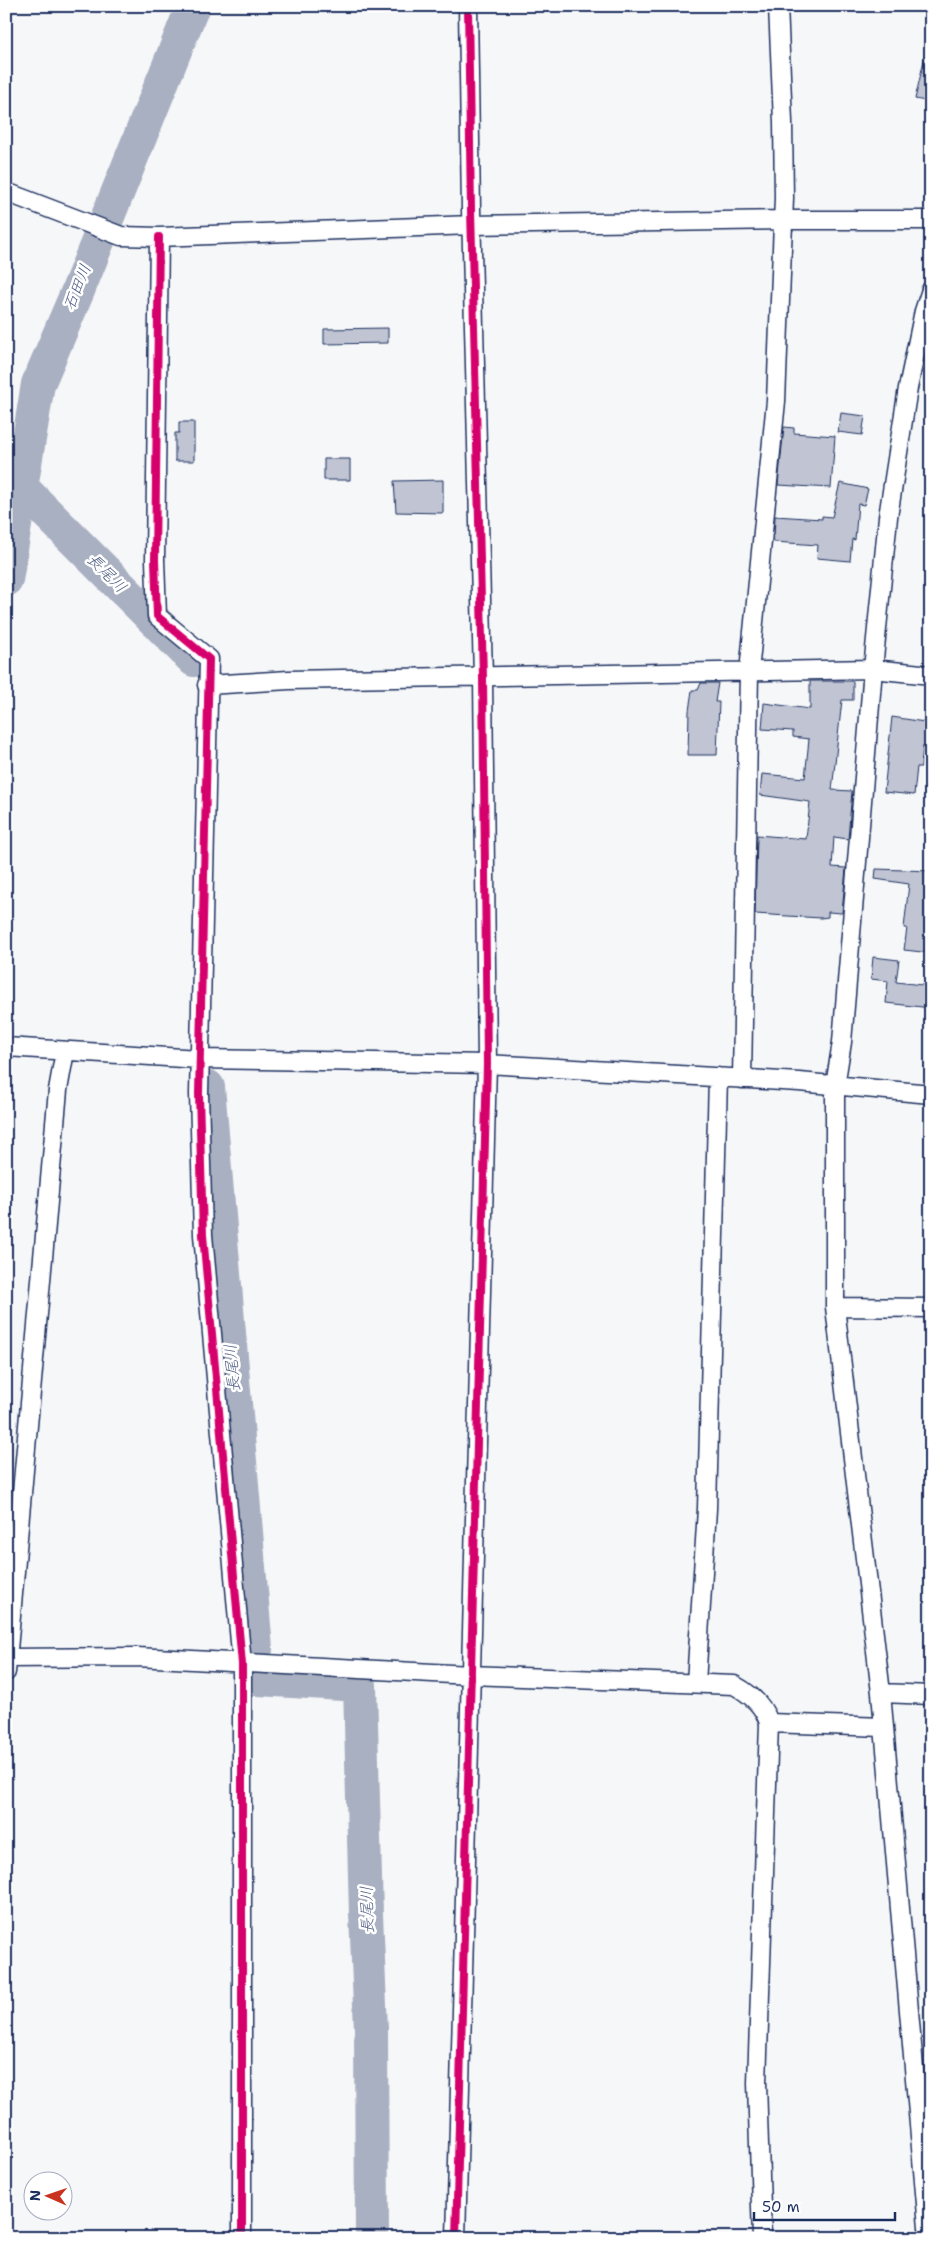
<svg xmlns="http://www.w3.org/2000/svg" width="937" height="2244" font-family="'Shantell Sans','Klee One',sans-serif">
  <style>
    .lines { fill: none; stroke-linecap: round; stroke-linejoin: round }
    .river { stroke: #a9b0c1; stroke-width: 34 }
    .building { fill: #c0c4d3; stroke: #1b2f5e }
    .minor-casing { stroke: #1b2f5e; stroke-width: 21 }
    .minor { stroke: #fff; stroke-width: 18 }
    .cycleway-casing { stroke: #fff; stroke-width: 11 }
    .cycleway { stroke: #d6006c; stroke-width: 8 }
    .labels { text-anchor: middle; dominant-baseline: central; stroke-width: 5; stroke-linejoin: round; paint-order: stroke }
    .water-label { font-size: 16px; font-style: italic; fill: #4d5c81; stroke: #fff }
  </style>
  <rect width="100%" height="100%" fill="#f6f7f9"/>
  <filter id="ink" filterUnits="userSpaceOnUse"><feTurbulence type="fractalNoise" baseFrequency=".02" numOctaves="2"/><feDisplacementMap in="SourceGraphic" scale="10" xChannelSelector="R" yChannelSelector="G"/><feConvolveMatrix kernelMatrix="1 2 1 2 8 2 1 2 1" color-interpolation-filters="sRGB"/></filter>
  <g filter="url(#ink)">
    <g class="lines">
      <path class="river" d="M21,487L194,660
        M6,580L38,384L77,293L193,6
        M208,1087L256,1649
        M258,1679L360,1685L366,1914L371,2029L372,2238"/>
    </g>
    <path class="building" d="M925,56L931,57V102L915,99Z
      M388,328V343L324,344V329Z
      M841,413L865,416L862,435L838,432Z
      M179,422H194V461H175V433H179Z
      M784,427L794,428V433L835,436L831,488L778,485Z
      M324,459H350V480H324Z
      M443,480V513L396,512L394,481Z
      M840,483L868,489L864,505L858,504L855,540L852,539L850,561L817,558L818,545L774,542L775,516L822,519V516L832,517Z
      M810,681H853V700H842L832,790L852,791L848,839L834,837L832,867L846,868L842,913L828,912V917L821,918L755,914L757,835L806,839L810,802L760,795L762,774L805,778L809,739L793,737V731L762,729L764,703L810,709Z
      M701,683H718L715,702H719L717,755H688L689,711L692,690H698Z
      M892,717L931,723V747L923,746L921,767H917L914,795L884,792Z
      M876,869L931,871V916L928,936H931V953L904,950L907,928H904L909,884L875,879Z
      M873,957L899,960L896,982L931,986V1008L886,1003L888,981L871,979Z"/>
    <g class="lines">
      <g class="minor-casing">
        <path id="minor" d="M6,192L121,236L159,237L472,225L783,220H931
          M159,237L155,560L157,616L209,659L199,1094L203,1235L242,1664V2238
          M207,685L289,680L873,669L931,675
          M6,1047L199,1059L487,1064L799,1082L931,1094
          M742,1079L749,672L776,401L784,198L783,122L778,6
          M835,1307L931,1308
          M7,1658L137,1657L470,1675L734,1685C749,1693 764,1706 769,1723L757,2083L762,2238
          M6,1672L58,1090L65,1051
          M696,1683L707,1509L718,1077
          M881,1693L931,1695
          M769,1723L884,1727
          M456,2238L487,1064L483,677L471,210L468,6
          M929,2238L881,1693L835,1307V1086L842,1042L873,669L888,517L908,388L924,311L931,290"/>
      </g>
      <use href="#minor" class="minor"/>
      <g class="cycleway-casing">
        <path id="cycleway" d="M159,237L155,560L157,616L209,659L199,1094L203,1235L242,1664V2238
          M456,2238L487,1064L483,677L471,210L468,6"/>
      </g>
      <use href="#cycleway" class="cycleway"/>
    </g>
  </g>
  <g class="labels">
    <g class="water-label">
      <text transform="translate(77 287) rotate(-68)">石田川</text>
      <text transform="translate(107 573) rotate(45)">長尾川</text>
      <text transform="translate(232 1368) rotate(-95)">長尾川</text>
      <text transform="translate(367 1910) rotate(-92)">長尾川</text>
    </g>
  </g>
  <rect width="937" height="2244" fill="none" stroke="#fff" stroke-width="25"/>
  <rect x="12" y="12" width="912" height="2219" fill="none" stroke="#1b2f5e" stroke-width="2" filter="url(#ink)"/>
  <g transform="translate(48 2196) rotate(272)"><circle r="24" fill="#ffffff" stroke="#a4acbf"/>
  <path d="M0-4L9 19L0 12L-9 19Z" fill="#c8321e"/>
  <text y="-8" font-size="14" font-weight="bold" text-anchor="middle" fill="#1b2f5e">N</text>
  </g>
  <path d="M754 2212v8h141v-8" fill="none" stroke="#1b2f5e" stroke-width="2.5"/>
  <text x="762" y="2212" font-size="15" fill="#1b2f5e" stroke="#ffffff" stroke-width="4" paint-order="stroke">50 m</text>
</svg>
